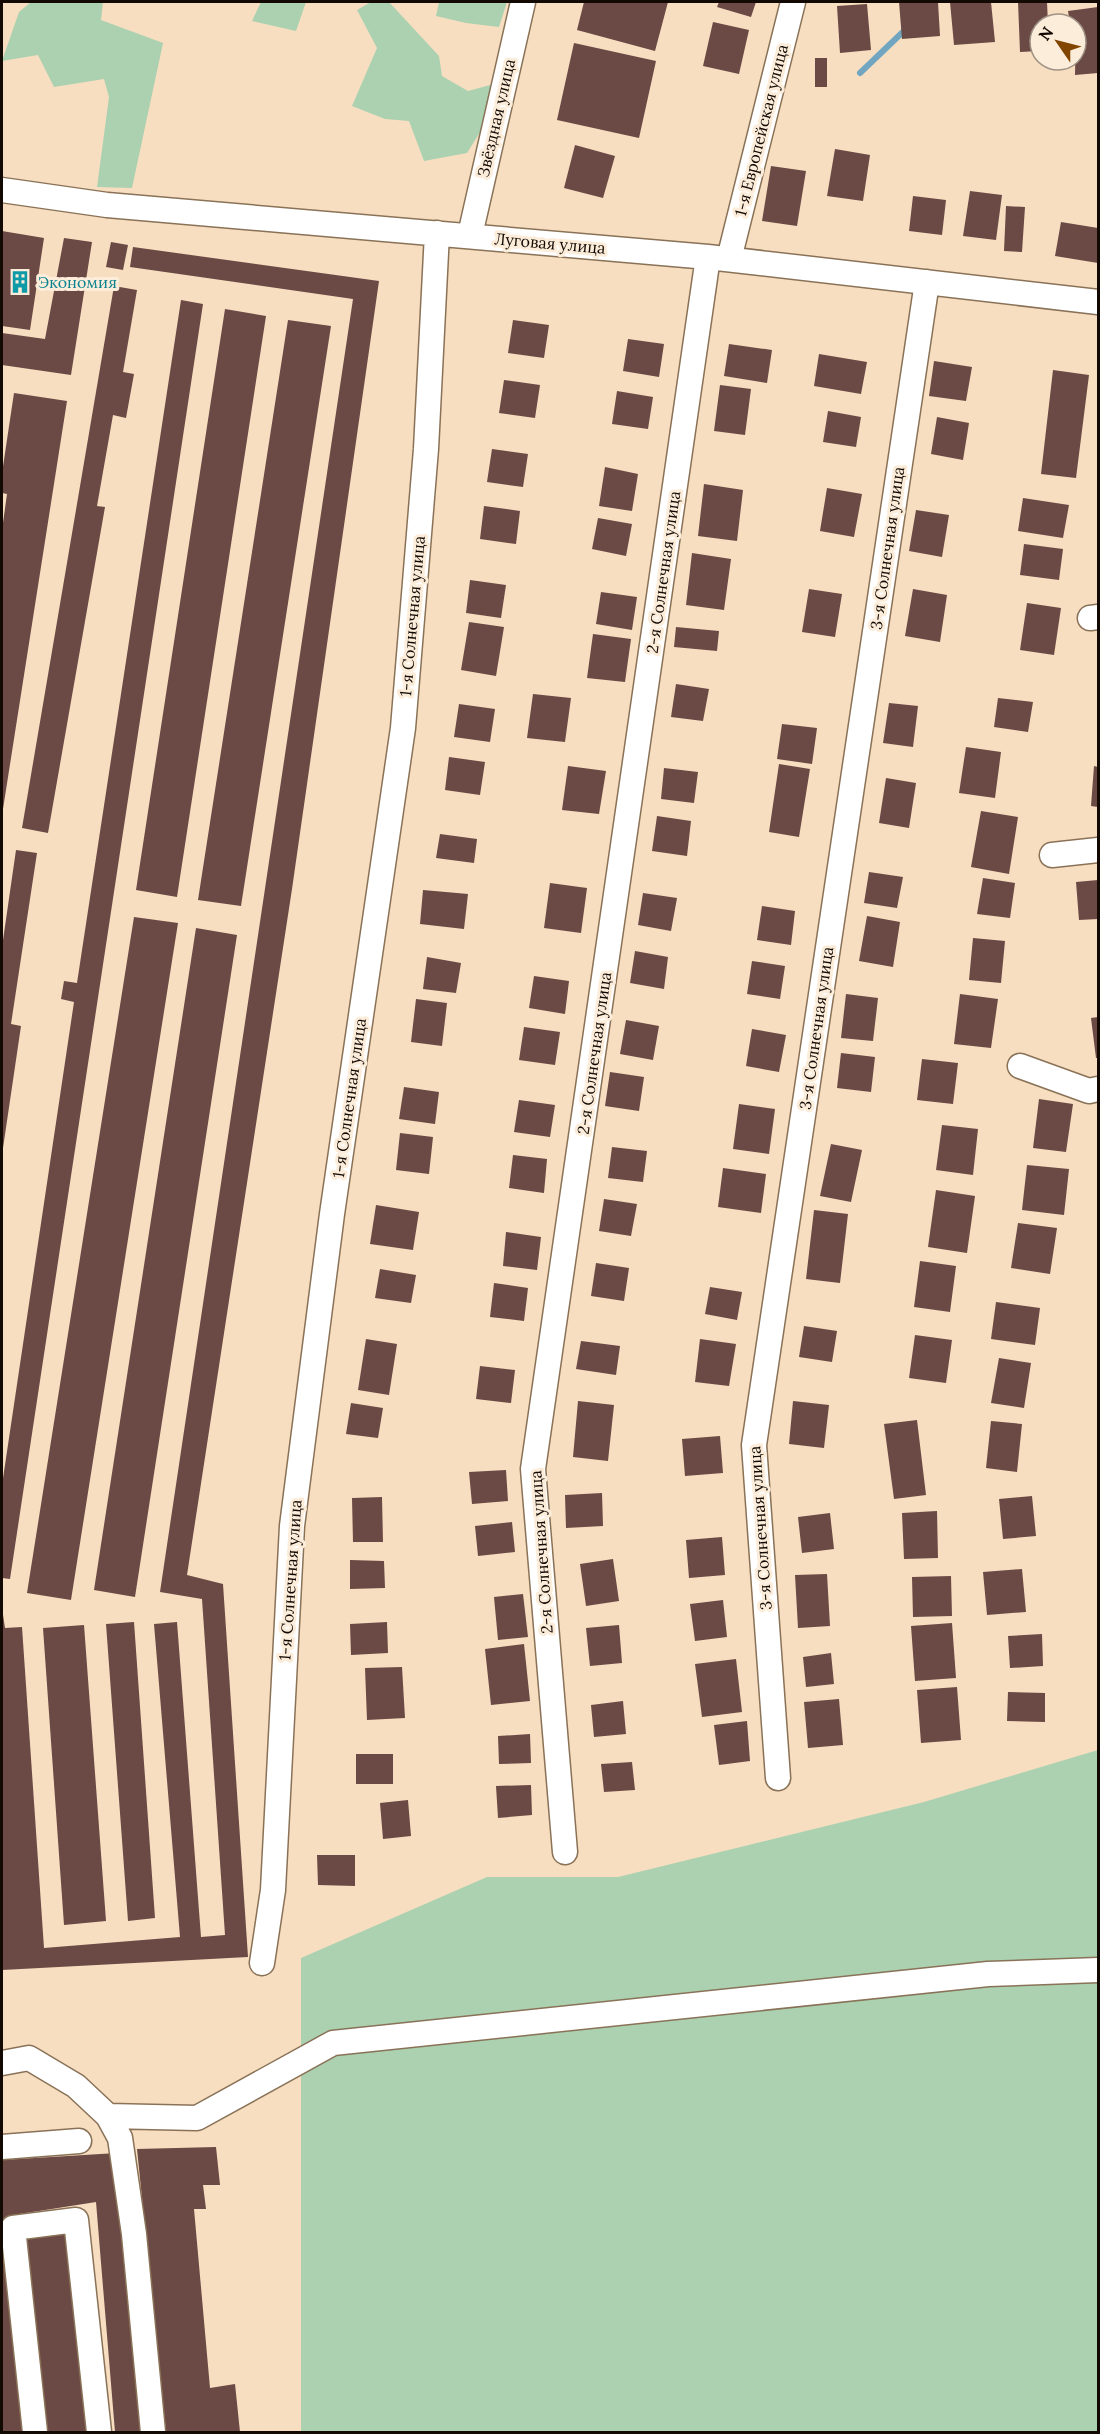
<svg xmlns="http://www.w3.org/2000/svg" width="1100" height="2434" font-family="Lora,serif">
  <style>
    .green { fill: #abd1b1 }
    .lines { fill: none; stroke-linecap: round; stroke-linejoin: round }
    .stream { stroke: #71a5c0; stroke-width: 6 }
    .building { fill: #6b4944 }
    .minor-casing { stroke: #897257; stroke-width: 27 }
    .minor { stroke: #fff; stroke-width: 24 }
    .labels { text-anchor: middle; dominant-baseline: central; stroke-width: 6; stroke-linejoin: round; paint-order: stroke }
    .street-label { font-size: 16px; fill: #120902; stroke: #fceddb }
    .culture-label { font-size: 16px; fill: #0d838f; stroke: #fceddb; text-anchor: start }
  </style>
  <rect width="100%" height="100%" fill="#f7dec0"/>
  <path class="green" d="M31,2H103L101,20L163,43L132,188L97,187L109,97L104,79L54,87L38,55L2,61L19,12Z
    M261,2H306L296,31L252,21Z
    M371,2H389L439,56L442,76L468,91L494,84L489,118L467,153L424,161L409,121L385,119L352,106L377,48L357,10Z
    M439,2H507L499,27L466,23L436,16Z
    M1098,1750V2432H301V1958L487,1877H618L924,1802Z"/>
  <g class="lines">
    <path class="stream" d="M860,73L907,28"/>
  </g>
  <path class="building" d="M584,2H668L655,51L577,30Z
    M719,2H756L751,17L717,7Z
    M899,2H938L940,36L902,39Z
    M950,2H991L995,42L954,45Z
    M1018,2H1047L1048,24H1040V51L1020,52Z
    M867,4L871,50L840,53L837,6Z
    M1098,7V73L1075,75L1076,24H1070L1068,11Z
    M713,22L749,30L739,74L703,66Z
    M574,43L656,61L639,138L557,120Z
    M815,58H827V87H815Z
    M575,145L615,156L603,198L564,188Z
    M835,149L870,155L863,201L827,196Z
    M771,166L806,171L797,226L762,221Z
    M970,191L1002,195L996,240L963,236Z
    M913,196L946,200L942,235L909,231Z
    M1006,206L1025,207L1022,252L1004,251Z
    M1061,222L1098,228V263L1055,256Z
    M2,231L44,238L30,330L2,326Z
    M64,238L92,242L71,375L2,365V333L45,339Z
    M111,242L128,245L123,270L106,267Z
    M133,247L379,281L292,889L187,1575L223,1584L248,1957L2,1970V1608L5,1628L22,1627L44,1948L180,1937L154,1624L177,1622L201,1937L225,1935L202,1599L160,1592L353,299L130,267Z
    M114,286L137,290L123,372L134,374L126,418L113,415L97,506L105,507L48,833L22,828Z
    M181,300L203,304L10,1579L2,1578V1485L74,1002L61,999L64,981L77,983Z
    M225,309L266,316L177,897L136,890Z
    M288,320L331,326L241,906L198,900Z
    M513,320L549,325L544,358L508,353Z
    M628,339L664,344L659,377L623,371Z
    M729,344L772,350L767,383L724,376Z
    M819,354L867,362L861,394L814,386Z
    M934,361L972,367L966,401L929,396Z
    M1053,370L1089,375L1076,478L1041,474Z
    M504,380L540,385L535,418L499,413Z
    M720,385L751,389L745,435L714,431Z
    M617,391L653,397L648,429L612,424Z
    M14,393L67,401L3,809L2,530L7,494L2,493V473Z
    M828,411L861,417L856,447L823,442Z
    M937,417L969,423L963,460L931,454Z
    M492,449L528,454L523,487L487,482Z
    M605,467L638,474L632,511L599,506Z
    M704,484L743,490L737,541L698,536Z
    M827,488L862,494L854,537L820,531Z
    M1023,498L1069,505L1063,538L1018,531Z
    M484,506L520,511L516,544L480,539Z
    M916,510L949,515L942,557L909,551Z
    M598,518L632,524L626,556L592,549Z
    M1024,544L1063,549L1059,580L1020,575Z
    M692,553L731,559L724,610L686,605Z
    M470,580L506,585L501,618L466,613Z
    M809,589L842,594L835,637L802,632Z
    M913,589L947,595L940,642L905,636Z
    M601,592L637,597L632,630L596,624Z
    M1027,603L1061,608L1054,655L1020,650Z
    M469,622L504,627L496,676L461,670Z
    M676,627L719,631L717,651L674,647Z
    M593,634L631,639L625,682L587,678Z
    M676,684L709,689L703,721L671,717Z
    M533,694L571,698L565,742L527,738Z
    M998,698L1033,702L1028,732L994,727Z
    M889,703L918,706L913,747L883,743Z
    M459,704L495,709L490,742L454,737Z
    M782,724L817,728L812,764L777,759Z
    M966,747L1001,752L995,798L959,793Z
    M449,757L485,762L480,795L445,790Z
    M779,764L810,769L799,837L769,832Z
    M568,766L606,771L599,814L562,810Z
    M1094,766L1098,767V807L1091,806Z
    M664,768L698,772L694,803L661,799Z
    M886,778L916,783L909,828L879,823Z
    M981,811L1018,817L1009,874L971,867Z
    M657,816L691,821L687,856L652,851Z
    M440,834L477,839L474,863L436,858Z
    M16,850L37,853L11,1024L21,1026L3,1148L2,947Z
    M869,872L903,877L897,908L864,903Z
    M983,878L1015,883L1010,918L977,914Z
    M1098,880V919L1079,920L1076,882Z
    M550,883L587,888L581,933L544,928Z
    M423,890L468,894L464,929L420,924Z
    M643,893L677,898L671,931L638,925Z
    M762,906L795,911L791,945L757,940Z
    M867,916L900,922L893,967L859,961Z
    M134,917L178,923L71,1600L27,1593Z
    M196,928L237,935L135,1597L94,1590Z
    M973,938L1005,941L1001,983L969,980Z
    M635,951L668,957L664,989L630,983Z
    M427,957L461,963L456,993L423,989Z
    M752,961L785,966L780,999L747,994Z
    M534,976L569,981L565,1014L529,1008Z
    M846,994L878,998L873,1041L841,1038Z
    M960,994L998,999L991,1048L954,1044Z
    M416,999L447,1003L442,1046L411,1042Z
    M1098,1017V1058H1096L1091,1018Z
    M626,1020L659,1026L653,1060L620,1054Z
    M524,1027L560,1032L555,1065L519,1060Z
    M752,1029L786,1035L779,1072L746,1066Z
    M841,1053L875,1057L871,1092L837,1088Z
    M922,1059L958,1063L953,1104L917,1100Z
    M610,1072L644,1077L639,1111L605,1106Z
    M404,1087L439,1092L435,1124L399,1119Z
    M1039,1099L1073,1104L1066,1152L1033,1148Z
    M519,1100L555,1105L550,1137L514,1132Z
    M739,1104L775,1109L769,1154L733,1149Z
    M942,1125L978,1129L973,1175L936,1170Z
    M400,1133L433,1137L429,1174L396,1170Z
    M831,1144L862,1150L851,1202L820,1196Z
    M612,1147L647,1151L643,1182L608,1178Z
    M513,1155L547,1159L544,1193L509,1188Z
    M1027,1165L1069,1169L1064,1215L1022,1210Z
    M723,1168L766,1174L761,1213L718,1207Z
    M936,1190L975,1196L967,1253L928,1247Z
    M604,1199L637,1204L631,1236L599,1231Z
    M376,1205L419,1212L413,1250L370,1244Z
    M814,1210L848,1214L840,1283L806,1279Z
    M1018,1223L1057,1228L1050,1274L1011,1268Z
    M506,1232L541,1237L537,1270L503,1266Z
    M920,1261L956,1266L950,1312L914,1307Z
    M596,1263L629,1268L624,1301L591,1296Z
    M380,1269L416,1275L411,1303L375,1298Z
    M494,1283L528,1288L524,1321L490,1317Z
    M710,1287L742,1292L737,1320L705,1314Z
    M996,1302L1040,1308L1035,1345L991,1339Z
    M804,1326L837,1331L832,1362L799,1357Z
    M915,1335L952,1340L946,1383L909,1378Z
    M366,1339L397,1344L389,1395L358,1390Z
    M700,1339L736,1344L729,1386L695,1382Z
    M581,1341L620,1346L616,1375L576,1369Z
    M999,1358L1031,1363L1024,1408L991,1403Z
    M480,1366L515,1370L511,1403L476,1399Z
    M578,1401L614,1405L608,1461L573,1457Z
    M793,1401L829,1405L824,1448L789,1444Z
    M351,1403L383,1408L378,1438L346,1434Z
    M917,1420L926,1495L894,1499L884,1424Z
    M991,1421L1022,1424L1017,1472L986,1468Z
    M720,1436L723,1473L685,1476L682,1439Z
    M506,1470L508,1501L472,1504L469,1472Z
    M602,1493L603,1526L566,1528L565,1495Z
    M1032,1496L1036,1536L1003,1539L999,1499Z
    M382,1497L383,1542H353L352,1498Z
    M937,1511L938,1558L904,1559L902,1513Z
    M830,1513L834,1549L802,1553L798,1517Z
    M512,1522L515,1552L478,1556L475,1526Z
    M722,1537L725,1575L689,1578L686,1540Z
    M613,1559L619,1601L586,1606L580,1564Z
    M350,1560L384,1561L385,1588L350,1589Z
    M1022,1569L1026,1612L987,1615L983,1572Z
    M827,1574L830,1626L798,1628L795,1575Z
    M951,1576L952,1616L913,1617L912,1577Z
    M523,1594L528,1637L498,1640L494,1597Z
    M723,1600L727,1637L695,1641L690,1604Z
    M134,1622L155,1918L128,1921L106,1624Z
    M387,1622L388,1653L351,1655L350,1624Z
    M952,1623L956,1678L915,1681L911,1626Z
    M84,1625L106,1921L64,1925L43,1628Z
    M619,1625L622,1663L590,1666L586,1628Z
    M1042,1634L1043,1666L1010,1668L1008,1636Z
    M524,1644L530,1701L491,1705L485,1649Z
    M831,1653L834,1684L806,1687L803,1657Z
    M736,1659L742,1712L702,1717L695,1664Z
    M402,1667L405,1718L367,1720L365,1668Z
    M957,1687L961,1740L921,1743L917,1690Z
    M1008,1692L1045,1693V1722L1007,1721Z
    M839,1699L843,1745L808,1748L804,1702Z
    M623,1701L626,1734L594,1737L591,1705Z
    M747,1721L750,1761L719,1765L714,1725Z
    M530,1734L531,1763L499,1764L498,1736Z
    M356,1754H393V1784H356Z
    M632,1762L635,1790L604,1792L601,1764Z
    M531,1785L532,1815L498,1818L496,1786Z
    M408,1800L411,1836L383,1839L380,1803Z
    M317,1855H355V1886L318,1885Z
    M216,2147L220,2185H203L206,2209H194L210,2388L235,2384L240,2432H166L137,2149Z
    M117,2153L143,2432H115L96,2202L7,2216L30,2432H2V2160Z
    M68,2233L91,2432H44L24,2239Z"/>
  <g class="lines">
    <g class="minor-casing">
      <path id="minor" d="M2,190L107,205L708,257L1098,302
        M470,235L523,2
        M729,259L793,2
        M1090,618L1098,617
        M1052,855L1098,850
        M1020,1066L1089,1091L1098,1089
        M778,1778L754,1445L927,282
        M565,1852L533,1469L708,257
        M262,1963L273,1890L292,1526L332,1214L403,728L426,449L437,233
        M2,2063L29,2058L76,2086L108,2116L120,2138L134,2234L153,2432
        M108,2116L197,2118L333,2043L988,1974L1098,1970
        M2,2147L79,2141
        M35,2432L13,2228L76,2220L99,2432"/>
    </g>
    <use href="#minor" class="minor"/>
  </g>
  <defs>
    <g id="building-bare" transform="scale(1.8)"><path d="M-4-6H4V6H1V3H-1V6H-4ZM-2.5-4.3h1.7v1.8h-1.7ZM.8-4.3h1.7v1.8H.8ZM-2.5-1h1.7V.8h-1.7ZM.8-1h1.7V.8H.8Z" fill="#0f9aa8" stroke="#fceddb" stroke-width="2.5" paint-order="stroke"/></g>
  </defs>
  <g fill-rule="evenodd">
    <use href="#building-bare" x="20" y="282"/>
  </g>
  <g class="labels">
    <g class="street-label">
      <text transform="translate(496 118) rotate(-77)">Звёздная улица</text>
      <text transform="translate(761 130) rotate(-76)">1-я Европейская улица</text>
      <text transform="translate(550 243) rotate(5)">Луговая улица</text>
      <text transform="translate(887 548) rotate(-82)">3-я Солнечная улица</text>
      <text transform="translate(663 572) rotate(-82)">2-я Солнечная улица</text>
      <text transform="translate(412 616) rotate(-85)">1-я Солнечная улица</text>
      <text transform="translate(816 1028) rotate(-82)">3-я Солнечная улица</text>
      <text transform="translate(594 1053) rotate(-82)">2-я Солнечная улица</text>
      <text transform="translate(349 1098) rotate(-82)">1-я Солнечная улица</text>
      <text transform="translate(760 1528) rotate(-94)">3-я Солнечная улица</text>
      <text transform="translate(541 1552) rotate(-94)">2-я Солнечная улица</text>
      <text transform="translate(290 1580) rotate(-86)">1-я Солнечная улица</text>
    </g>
    <g class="culture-label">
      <text x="38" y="282">Экономия</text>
    </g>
  </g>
  <rect width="1100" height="2434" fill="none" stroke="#120902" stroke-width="6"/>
  <g transform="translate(1058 42) rotate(305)"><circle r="28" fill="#fceddb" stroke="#9e9284" stroke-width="1.5"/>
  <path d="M0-4.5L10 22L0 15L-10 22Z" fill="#814500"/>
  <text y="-9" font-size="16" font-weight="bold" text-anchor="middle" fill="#120902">N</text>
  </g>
</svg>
